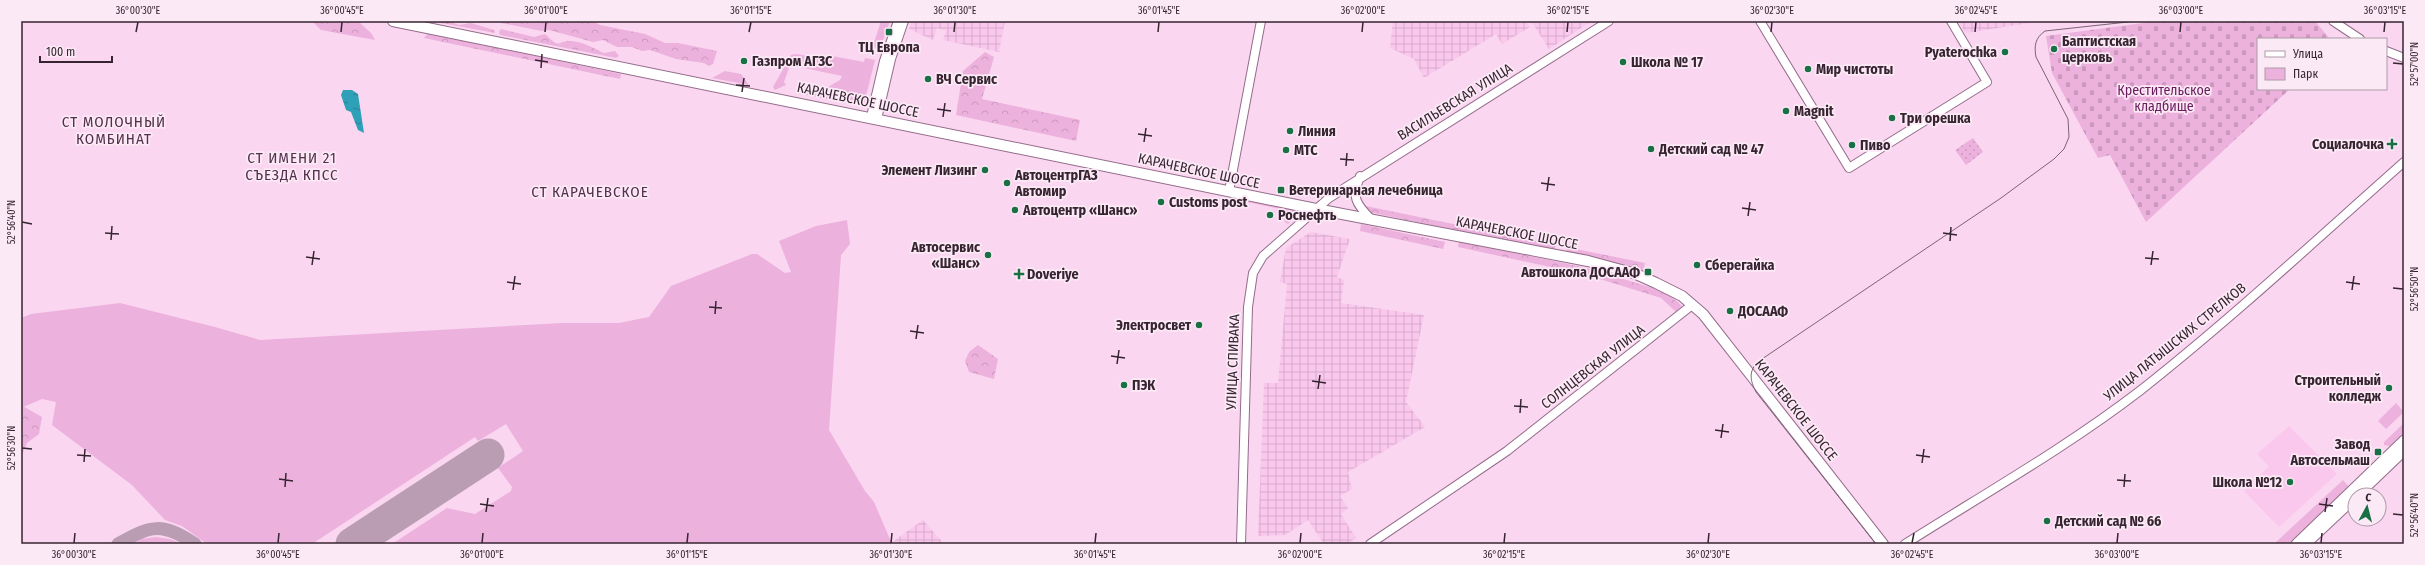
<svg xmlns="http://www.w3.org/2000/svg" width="2425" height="565" font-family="'Fira Sans Condensed',sans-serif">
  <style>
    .built { fill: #fac7ed }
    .industrial { fill: url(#industrial-grid) }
    .green { fill: #ecb1dd }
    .forest { fill: url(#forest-crowns) }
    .cemetery { fill: url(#cemetery-stones) }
    .park { fill: url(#park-dots) }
    .water { fill: url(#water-ripples) }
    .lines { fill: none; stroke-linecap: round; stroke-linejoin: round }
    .taxiway { stroke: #ba9db2; stroke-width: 13 }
    .runway { stroke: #ba9db2; stroke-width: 33 }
    .secondary-casing { stroke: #946c8a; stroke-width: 10 }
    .primary-casing { stroke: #946c8a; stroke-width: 11 }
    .highway-casing { stroke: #946c8a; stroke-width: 12 }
    .secondary { stroke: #fff; stroke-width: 8 }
    .primary { stroke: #fff; stroke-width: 9 }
    .highway { stroke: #fff; stroke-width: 10 }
    .tram { stroke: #7b6475; stroke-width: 1 }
    .ticks { fill: none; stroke: #362531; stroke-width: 1.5 }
    .poi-dot { fill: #187044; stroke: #fce9f6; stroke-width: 1.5 }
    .labels { text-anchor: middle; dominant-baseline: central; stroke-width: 3.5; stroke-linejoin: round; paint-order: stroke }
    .poi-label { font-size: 14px; font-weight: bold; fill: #362531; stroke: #fce9f6; text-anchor: start }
    .park-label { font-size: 14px; fill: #691b5c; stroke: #fce9f6 }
    .street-label { font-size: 14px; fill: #362531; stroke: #fce9f6 }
    .neighbourhood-label { font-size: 15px; letter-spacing: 1px; fill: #53304b; stroke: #fce9f6 }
    .neatline { fill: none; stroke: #362531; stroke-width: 1.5 }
    .ticks-label { font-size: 10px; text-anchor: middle; fill: #362531 }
  </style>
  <defs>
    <pattern id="industrial-grid" width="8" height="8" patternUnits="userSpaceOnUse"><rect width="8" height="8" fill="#fac7ed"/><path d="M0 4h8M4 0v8" fill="none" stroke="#d7abcc"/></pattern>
    <pattern id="forest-crowns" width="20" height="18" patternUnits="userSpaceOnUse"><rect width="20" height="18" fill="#ecb1dd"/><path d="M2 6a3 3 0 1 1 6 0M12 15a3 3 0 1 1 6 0" fill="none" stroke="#cb98be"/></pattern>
    <pattern id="cemetery-stones" width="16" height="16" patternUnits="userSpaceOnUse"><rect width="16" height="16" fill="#ecb1dd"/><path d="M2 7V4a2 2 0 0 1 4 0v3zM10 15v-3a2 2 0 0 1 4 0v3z" fill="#cb98be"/></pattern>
    <pattern id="park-dots" width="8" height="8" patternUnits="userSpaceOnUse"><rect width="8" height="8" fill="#ecb1dd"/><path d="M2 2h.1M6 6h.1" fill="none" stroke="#cb98be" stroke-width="1.8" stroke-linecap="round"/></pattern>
    <pattern id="water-ripples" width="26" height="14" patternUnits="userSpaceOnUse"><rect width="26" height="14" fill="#2ea0b8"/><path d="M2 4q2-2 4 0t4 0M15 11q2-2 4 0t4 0" fill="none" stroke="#288296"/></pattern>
  </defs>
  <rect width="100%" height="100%" fill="#fad6f0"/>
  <path class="built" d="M2289,426L2337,474L2279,527L2244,491L2269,466L2257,454Z"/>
  <path class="industrial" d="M912,21H1005L999,52L943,40L946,31L937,28L933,40L909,29Z
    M1393,21H1526L1530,27L1502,44L1496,34L1424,78L1414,59L1390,48Z
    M1531,21H1592L1549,49Z
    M1958,21H2042L1966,33Z
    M1311,232L1350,239L1337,277L1344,280L1341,303L1424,315L1406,402L1425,427L1348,472L1352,489L1340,496L1348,508L1341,514L1356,538L1351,541L1354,544H1324L1308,520L1285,535L1258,536L1264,383H1278L1287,284L1280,282L1286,248Z
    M923,520L944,544H892L891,543Z"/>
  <path class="green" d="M881,21H890L879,51L873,46Z
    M795,54L830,59L832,56L864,62L865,58L875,60L864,104L853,103L828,87L840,80L842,76L790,65L784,82L786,85L775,90L773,87L791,55Z
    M725,71L741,74L749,85L712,78Z
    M799,89L827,94L839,102L797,93Z
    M1235,197L1294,209L1296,215L1288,224L1285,222L1280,209L1238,200Z
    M847,220L850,244L841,255L829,430L865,491L874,502L892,544H392L447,508L475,514L511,491L512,487L498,468L523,451L506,424L478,441L475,437L312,544H207L182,526L165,520L132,485L52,425L56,402L42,399L21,408V318L31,314L120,303L215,327L260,340L562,323H619L649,317L671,286L752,254H757L785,273L791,272L779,241L816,226Z
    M2396,403L2404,412L2386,429L2378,421Z
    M2343,480L2349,487L2289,544H2274Z
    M156,537L170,539L183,544H132L142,539Z"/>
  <path class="forest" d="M312,21H358L371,33L375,40L321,30Z
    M431,21H448L459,25L471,23L494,30L495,33Z
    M491,21H593L600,25L645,34L665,43H678L717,51L713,64L709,66L704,63L676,59L650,50L642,51L632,47H617L603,40L593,42L549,30L542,31Z
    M501,29L534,37L545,34C563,51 555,40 572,41C584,42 595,49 604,53L615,51L619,56L616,58L500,35L499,32Z
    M428,33L621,74L620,79L424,38Z
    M985,52L994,57L982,99L1080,120L1076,141L956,115L963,71Z
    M1361,205L1555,245V251L1369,212Z
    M1361,224L1445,242L1443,249L1360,231Z
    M1459,241L1587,268L1666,292L1682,306L1676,312L1661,298L1587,275L1458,247Z
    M1566,247L1645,263L1643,271L1567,252Z
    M978,345L998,359L994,379L969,372L965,361L969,352Z
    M21,405L42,417L39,434L27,443L21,457Z
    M2404,423V433L2390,446L2384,445V442Z"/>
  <path class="cemetery" d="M2158,21H2315L2330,39H2258V89H2290L2146,222L2110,155L2098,158L2052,73L2046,36Z"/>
  <path class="park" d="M1973,138L1983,152L1966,165L1955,150Z"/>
  <path class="water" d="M343,90H352L358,94L364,133L358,130L351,112L346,110L341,95Z"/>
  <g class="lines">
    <path class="taxiway" d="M118,544C151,525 162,522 195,544"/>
    <path class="runway" d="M352,544L488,455"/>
    <g class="secondary-casing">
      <path id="secondary" d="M1760,21L1849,168L1987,82L1951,21
        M2333,21L2360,39
        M2386,51L2404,58
        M871,117L884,61L898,21
        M877,119L891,59L904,21
        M1360,176C1352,198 1355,203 1371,219
        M1229,191L1261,21
        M1241,544L1248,307L1253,273L1263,256L1329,198L1609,21
        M1370,544L1507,451L1692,305
        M1905,544C1984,494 2067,447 2141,390C2232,318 2317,239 2404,162"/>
    </g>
    <g class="primary-casing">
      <path id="primary" d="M2358,495L2404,451
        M2296,544L2404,440
        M2306,544L2355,498"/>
    </g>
    <g class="highway-casing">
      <path id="highway" d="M393,21L1316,209L1588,261L1636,274L1656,283L1682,296L1703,314L1883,544"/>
    </g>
    <use href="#secondary" class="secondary"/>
    <use href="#primary" class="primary"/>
    <use href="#highway" class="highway"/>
    <path class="tram" d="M1876,544L1756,392C1750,380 1748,371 1759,361L2001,198L2054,159L2064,149L2069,137L2068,119L2036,57C2034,46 2035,38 2045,31L2137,21"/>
  </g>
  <path class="ticks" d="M136,32L138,22M341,32L342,22M545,32L546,22M749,32L751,22M954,32L955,22M1158,32L1159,22M1362,32L1363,22M1567,32L1568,22M1771,32L1772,22M1975,32L1976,22M2180,32L2181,22M2384,32L2385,22M535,60L548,62M2393,63L2403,64M541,68L542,54M736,85L750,86M742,92L744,78M937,109L951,111M943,117L945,103M1138,134L1152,136M1144,142L1146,128M1340,159L1354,160M1346,166L1347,153M1541,183L1555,185M1547,191L1549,177M1742,208L1756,210M1748,216L1750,202M22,222L32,224M105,233L119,234M1943,233L1957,235M111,240L112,226M1950,241L1951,227M306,257L320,259M2145,258L2159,259M312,265L314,251M2151,265L2153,251M507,282L521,284M2346,282L2360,284M2393,288L2403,289M513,290L515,276M2352,290L2354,276M709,307L722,308M715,314L716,301M910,331L924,333M916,339L918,325M1111,356L1125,358M1117,364L1119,350M1312,381L1326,383M1318,389L1320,375M1514,406L1528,407M1520,413L1521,399M1715,430L1729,432M1721,438L1723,424M22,448L32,449M77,455L91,456M1916,455L1930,457M84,462L85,449M1922,463L1924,449M279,479L293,481M2117,480L2131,481M285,487L286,473M2124,487L2125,474M480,504L494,506M2319,504L2333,506M486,512L488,498M2325,512L2327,498M2393,514L2403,515M74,543L75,533M278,543L279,533M482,543L483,533M687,543L688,533M891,543L892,533M1095,543L1096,533M1300,543L1301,533M1504,543L1505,533M1708,543L1709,533M1912,543L1914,533M2117,543L2118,533M2321,543L2322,533"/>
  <g class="poi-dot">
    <rect x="885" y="28" width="8" height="8" rx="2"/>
    <circle cx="2054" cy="49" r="4"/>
    <circle cx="2005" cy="52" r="4"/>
    <circle cx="744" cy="61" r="4"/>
    <circle cx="1623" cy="62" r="4"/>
    <circle cx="1808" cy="69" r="4"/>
    <circle cx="928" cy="79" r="4"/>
    <circle cx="1786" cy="111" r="4"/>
    <circle cx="1892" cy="118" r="4"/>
    <circle cx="1290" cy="131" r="4"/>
    <path d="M2390 138h4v4h4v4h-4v4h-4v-4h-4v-4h4z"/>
    <circle cx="1852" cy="145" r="4"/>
    <circle cx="1651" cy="149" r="4"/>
    <circle cx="1286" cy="150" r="4"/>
    <circle cx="985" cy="170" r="4"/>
    <circle cx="1007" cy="183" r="4"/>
    <rect x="1277" y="186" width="8" height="8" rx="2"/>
    <circle cx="1161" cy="202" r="4"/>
    <circle cx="1015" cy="210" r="4"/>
    <circle cx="1270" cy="215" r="4"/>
    <circle cx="988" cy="255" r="4"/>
    <circle cx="1697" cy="265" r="4"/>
    <rect x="1644" y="268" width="8" height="8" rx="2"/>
    <path d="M1017 268h4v4h4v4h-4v4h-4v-4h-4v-4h4z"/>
    <circle cx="1730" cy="311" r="4"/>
    <circle cx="1199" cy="325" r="4"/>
    <circle cx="1124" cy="385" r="4"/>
    <circle cx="2389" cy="388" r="4"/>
    <rect x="2374" y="448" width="8" height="8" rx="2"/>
    <circle cx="2290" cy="482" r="4"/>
    <circle cx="2047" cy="521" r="4"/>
  </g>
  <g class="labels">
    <g class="poi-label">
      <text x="2062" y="41">Баптистская<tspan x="2062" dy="16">церковь</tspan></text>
      <text x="889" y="47" text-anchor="middle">ТЦ Европа</text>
      <text x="1997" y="52" text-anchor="end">Pyaterochka</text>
      <text x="752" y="61">Газпром АГЗС</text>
      <text x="1631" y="62">Школа № 17</text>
      <text x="1816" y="69">Мир чистоты</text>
      <text x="936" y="79">ВЧ Сервис</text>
      <text x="1794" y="111">Magnit</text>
      <text x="1900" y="118">Три орешка</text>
      <text x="1298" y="131">Линия</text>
      <text x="2384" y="144" text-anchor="end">Социалочка</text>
      <text x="1860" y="145">Пиво</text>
      <text x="1659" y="149">Детский сад № 47</text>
      <text x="1294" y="150">МТС</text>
      <text x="977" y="170" text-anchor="end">Элемент Лизинг</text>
      <text x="1015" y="175">АвтоцентрГАЗ<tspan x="1015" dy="16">Автомир</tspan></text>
      <text x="1289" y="190">Ветеринарная лечебница</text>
      <text x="1169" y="202">Customs post</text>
      <text x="1023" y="210">Автоцентр «Шанс»</text>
      <text x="1278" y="215">Роснефть</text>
      <text x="980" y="247" text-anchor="end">Автосервис<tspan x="980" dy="16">«Шанс»</tspan></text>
      <text x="1705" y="265">Сберегайка</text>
      <text x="1640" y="272" text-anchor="end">Автошкола ДОСААФ</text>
      <text x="1027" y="274">Doveriye</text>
      <text x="1738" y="311">ДОСААФ</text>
      <text x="1191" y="325" text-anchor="end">Электросвет</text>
      <text x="2381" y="380" text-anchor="end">Строительный<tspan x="2381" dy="16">колледж</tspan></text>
      <text x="1132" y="385">ПЭК</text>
      <text x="2370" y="444" text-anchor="end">Завод<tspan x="2370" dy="16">Автосельмаш</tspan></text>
      <text x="2282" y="482" text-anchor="end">Школа №12</text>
      <text x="2055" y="521">Детский сад № 66</text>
    </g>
    <g class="park-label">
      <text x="2164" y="90">Крестительское<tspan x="2164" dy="16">кладбище</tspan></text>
    </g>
    <g class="street-label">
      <text transform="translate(858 100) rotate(12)">КАРАЧЕВСКОЕ ШОССЕ</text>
      <text transform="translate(1455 102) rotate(-32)">ВАСИЛЬЕВСКАЯ УЛИЦА</text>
      <text transform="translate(1199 171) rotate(12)">КАРАЧЕВСКОЕ ШОССЕ</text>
      <text transform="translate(1517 233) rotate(11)">КАРАЧЕВСКОЕ ШОССЕ</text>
      <text transform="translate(2175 342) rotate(-39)">УЛИЦА ЛАТЫШСКИХ СТРЕЛКОВ</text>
      <text transform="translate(1233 362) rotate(-88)">УЛИЦА СПИВАКА</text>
      <text transform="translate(1593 367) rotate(-38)">СОЛНЦЕВСКАЯ УЛИЦА</text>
      <text transform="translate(1796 410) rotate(52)">КАРАЧЕВСКОЕ ШОССЕ</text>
    </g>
    <g class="neighbourhood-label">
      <text x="114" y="122">СТ МОЛОЧНЫЙ<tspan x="114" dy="17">КОМБИНАТ</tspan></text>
      <text x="292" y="158">СТ ИМЕНИ 21<tspan x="292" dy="17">СЪЕЗДА КПСС</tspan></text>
      <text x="590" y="192">СТ КАРАЧЕВСКОЕ</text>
    </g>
  </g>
  <rect width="2425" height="565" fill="none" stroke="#fce9f6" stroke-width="44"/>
  <rect x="2257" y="38" width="130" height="52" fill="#fce9f6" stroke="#ad9ba7"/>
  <rect x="2265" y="51" width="20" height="6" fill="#ffffff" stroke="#ad9ba7"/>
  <text x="2293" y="58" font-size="12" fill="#362531">Улица</text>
  <rect x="2265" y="68" width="20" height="12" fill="#ecb1dd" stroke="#ad9ba7"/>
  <text x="2293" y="78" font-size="12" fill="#362531">Парк</text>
  <g transform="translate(2367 507) rotate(7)"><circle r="19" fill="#fce9f6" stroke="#ad9ba7"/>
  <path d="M0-3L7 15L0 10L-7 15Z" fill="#187044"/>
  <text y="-6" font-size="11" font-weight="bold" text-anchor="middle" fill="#362531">С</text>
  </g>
  <path d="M40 56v6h72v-6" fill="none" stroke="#362531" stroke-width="2"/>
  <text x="46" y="56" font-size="12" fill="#362531" stroke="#fce9f6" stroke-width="3" paint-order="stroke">100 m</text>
  <rect x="22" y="22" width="2381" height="521" class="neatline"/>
  <g class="ticks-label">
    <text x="138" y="14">36°00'30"E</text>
    <text x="342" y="14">36°00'45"E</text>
    <text x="546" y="14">36°01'00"E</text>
    <text x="751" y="14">36°01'15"E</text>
    <text x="955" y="14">36°01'30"E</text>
    <text x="1159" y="14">36°01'45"E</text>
    <text x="1363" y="14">36°02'00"E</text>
    <text x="1568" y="14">36°02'15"E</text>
    <text x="1772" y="14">36°02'30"E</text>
    <text x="1976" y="14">36°02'45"E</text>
    <text x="2181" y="14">36°03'00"E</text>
    <text x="2385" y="14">36°03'15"E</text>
    <text transform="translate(2414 64) rotate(-90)" y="4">52°57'00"N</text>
    <text transform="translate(11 222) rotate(-90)" y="4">52°56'40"N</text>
    <text transform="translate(2414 289) rotate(-90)" y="4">52°56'50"N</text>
    <text transform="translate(11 448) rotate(-90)" y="4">52°56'30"N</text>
    <text transform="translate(2414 515) rotate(-90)" y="4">52°56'40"N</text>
    <text x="74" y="558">36°00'30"E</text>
    <text x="278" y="558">36°00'45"E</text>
    <text x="482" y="558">36°01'00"E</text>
    <text x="687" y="558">36°01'15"E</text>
    <text x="891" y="558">36°01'30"E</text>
    <text x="1095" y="558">36°01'45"E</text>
    <text x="1300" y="558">36°02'00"E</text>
    <text x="1504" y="558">36°02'15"E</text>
    <text x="1708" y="558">36°02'30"E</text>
    <text x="1912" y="558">36°02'45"E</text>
    <text x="2117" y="558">36°03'00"E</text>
    <text x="2321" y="558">36°03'15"E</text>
  </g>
</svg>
